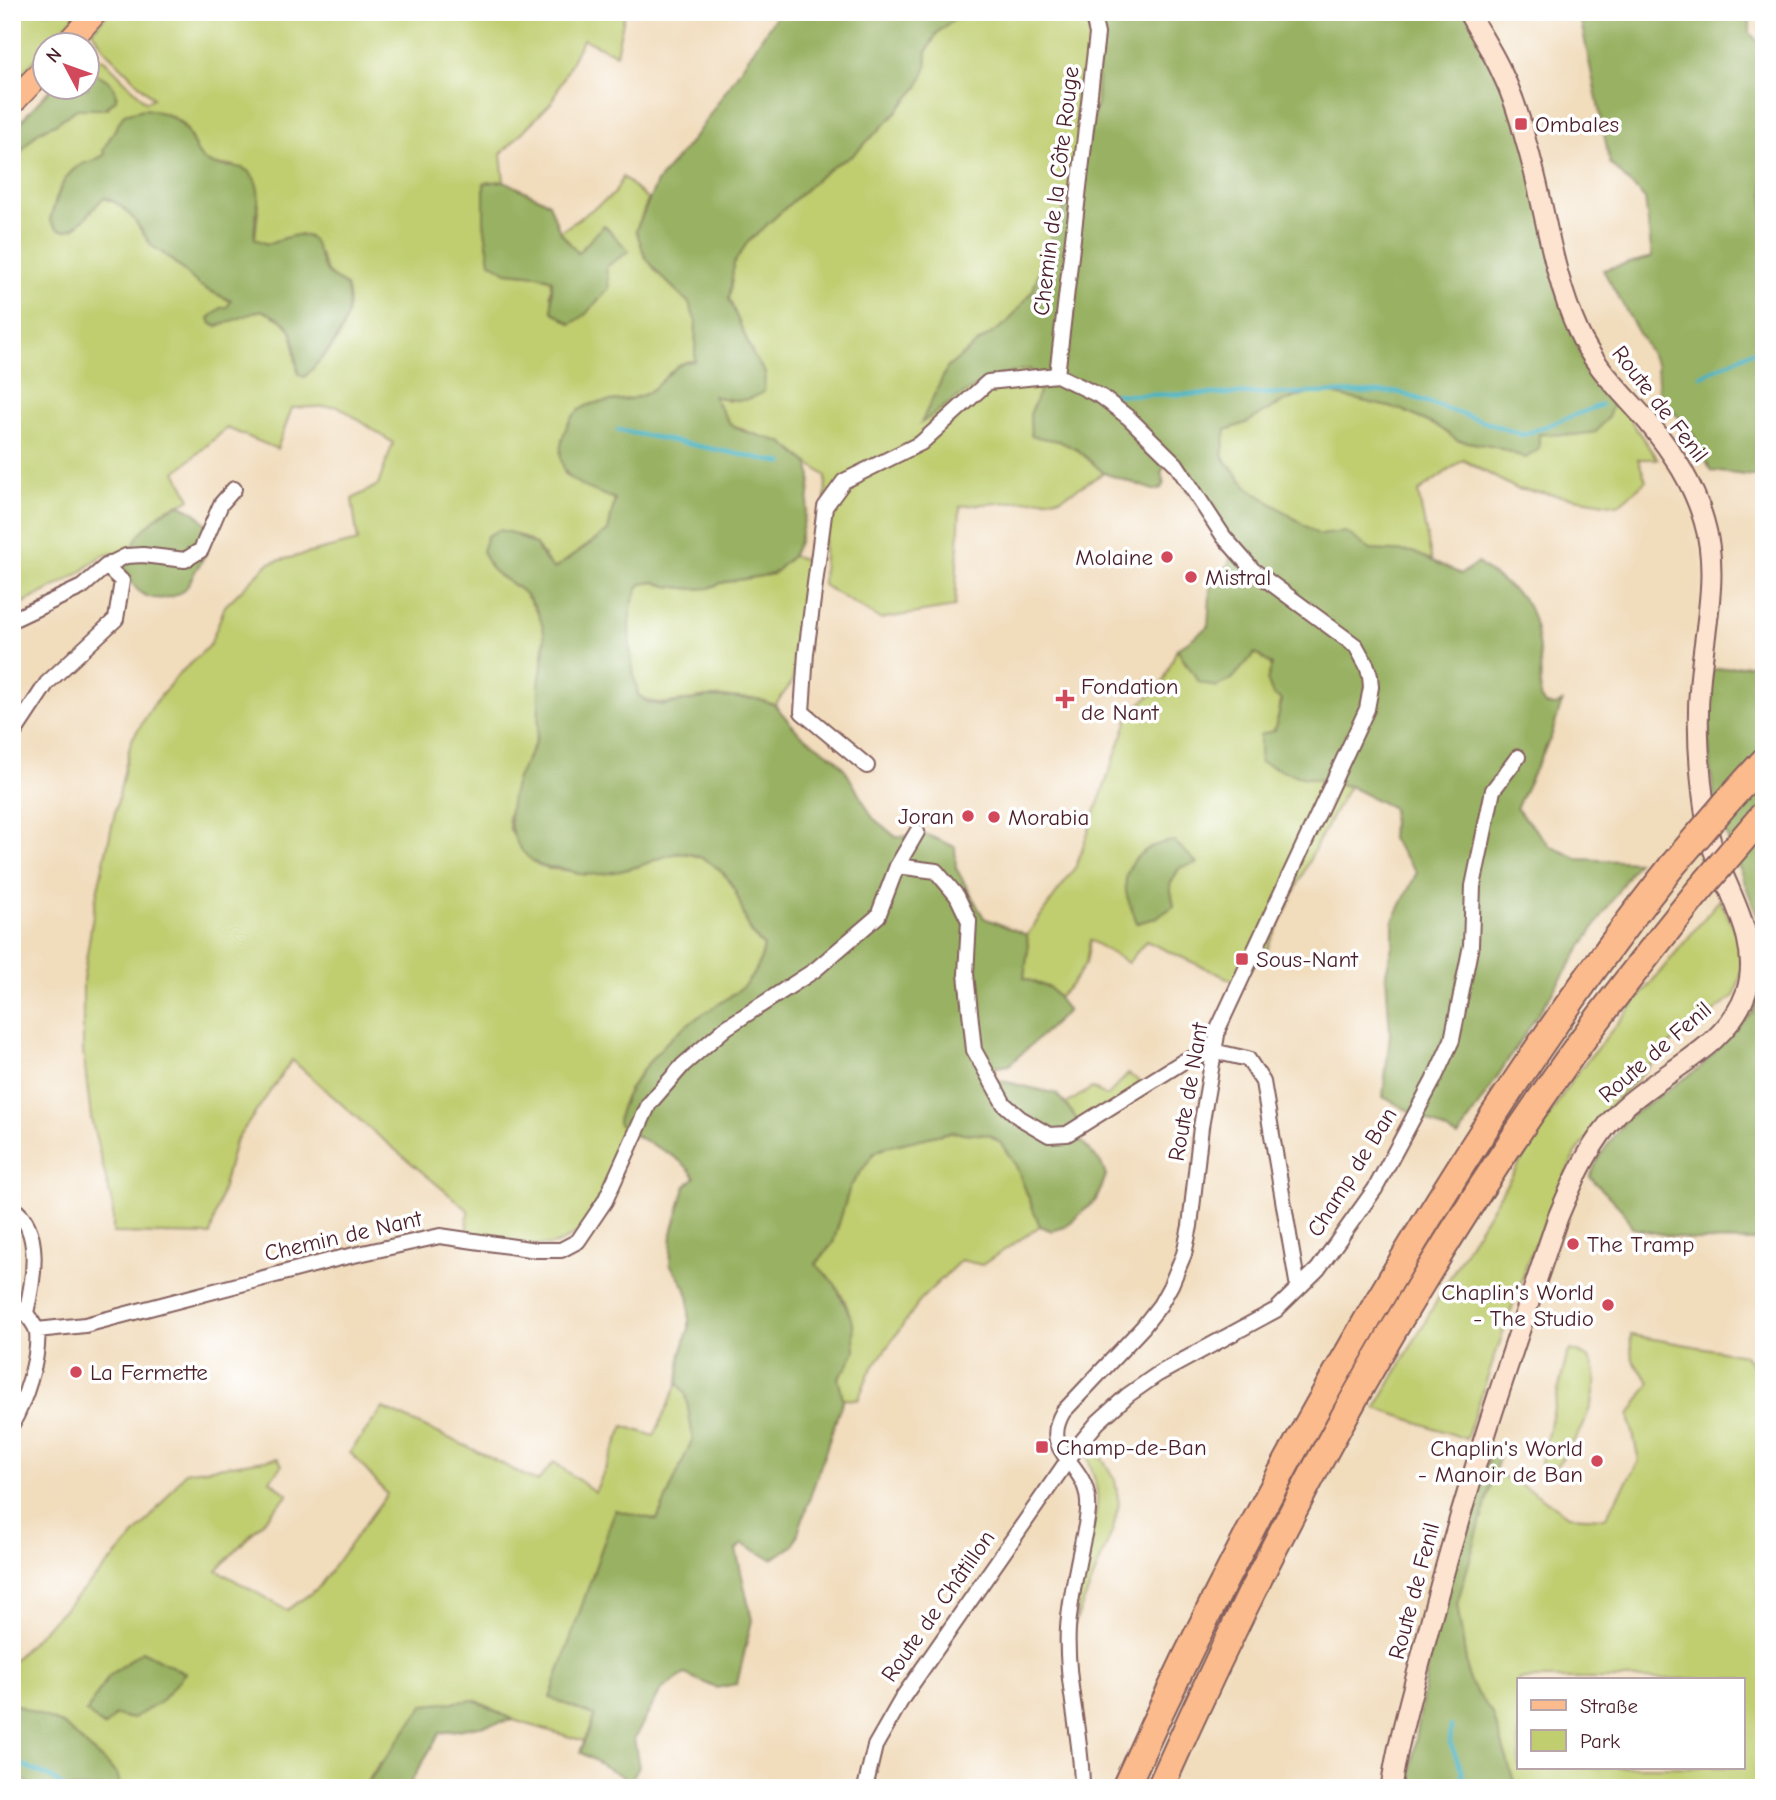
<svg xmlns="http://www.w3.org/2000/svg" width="1776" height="1800" font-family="'Comic Neue',sans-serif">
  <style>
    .green { fill: #c0ce70; stroke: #85764e; stroke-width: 2; fill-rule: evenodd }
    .forest { fill: #98b162; stroke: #716846; stroke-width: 2 }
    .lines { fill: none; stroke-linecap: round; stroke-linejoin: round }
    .stream { stroke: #45b2c2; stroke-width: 4.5 }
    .street-casing { stroke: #84615e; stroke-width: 18 }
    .secondary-casing { stroke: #84615e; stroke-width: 23 }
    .primary-casing { stroke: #84615e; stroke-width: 26 }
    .highway-casing { stroke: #84615e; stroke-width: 30 }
    .street { stroke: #fff; stroke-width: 14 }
    .secondary { stroke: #fde4d1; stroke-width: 19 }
    .primary { stroke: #fbbb8d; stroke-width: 23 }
    .highway { stroke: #fbbb8d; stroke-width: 26 }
    .highway-bridge-casing { stroke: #84615e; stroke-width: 30; stroke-linecap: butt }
    .highway-bridge { stroke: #fbbb8d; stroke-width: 26 }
    .poi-dot { fill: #d1495b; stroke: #fff; stroke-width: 2.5 }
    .labels { text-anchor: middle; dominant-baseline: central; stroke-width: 7; stroke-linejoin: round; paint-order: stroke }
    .poi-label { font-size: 23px; fill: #4a1f2b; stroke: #fff; text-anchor: start }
    .street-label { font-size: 23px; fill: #4a1f2b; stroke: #fff }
  </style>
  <rect width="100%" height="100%" fill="#fff"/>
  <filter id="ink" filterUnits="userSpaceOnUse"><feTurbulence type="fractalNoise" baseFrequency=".0143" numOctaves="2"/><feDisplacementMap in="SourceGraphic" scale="14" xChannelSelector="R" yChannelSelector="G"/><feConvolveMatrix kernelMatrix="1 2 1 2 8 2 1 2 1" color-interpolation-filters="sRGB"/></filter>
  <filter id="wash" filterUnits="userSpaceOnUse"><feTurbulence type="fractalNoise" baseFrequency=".00686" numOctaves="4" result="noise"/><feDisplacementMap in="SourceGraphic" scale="28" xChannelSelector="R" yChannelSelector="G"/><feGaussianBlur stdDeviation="1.57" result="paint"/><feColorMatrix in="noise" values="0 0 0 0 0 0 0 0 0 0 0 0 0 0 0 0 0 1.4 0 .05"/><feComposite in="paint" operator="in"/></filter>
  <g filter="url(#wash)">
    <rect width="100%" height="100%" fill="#f1dcbc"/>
    <path class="green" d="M12,12H78L12,85Z
      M109,12H625L616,54L583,39L551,103L501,154L504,181L484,183V223L490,261L508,272L538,275L552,280L550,296L578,253L560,232L614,194L623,177L648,200L636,230L645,256L657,272L689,303L696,321L695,362C674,359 667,381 652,391C639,400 623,399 609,401C563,408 560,432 564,473L574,481L615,499L608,531L554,569C547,562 543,553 536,546C528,537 511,533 499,530V576L524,592L542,620L545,635L540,682L538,730L534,745L517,778L508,818L510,830L548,869C565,868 579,875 596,873C608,872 621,871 633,868C644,865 653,859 664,856C690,848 713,860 730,881C749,904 736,924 764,946C757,991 720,1000 688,1024C662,1043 619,1091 618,1123L628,1132C624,1153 597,1208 584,1225C577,1234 563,1243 552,1245C533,1248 487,1235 467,1232L468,1210L363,1123L292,1060L235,1142L210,1235L113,1233V1207L91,1118L83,1050V980L95,902L131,741L154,704L177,676L210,645L225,606L269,563L358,541L352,499L378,485L393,443L338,406L292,408L277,449L227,428L176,472L190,499C182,505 173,505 165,510C151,520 142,537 133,550L101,556L77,575L12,609V165L26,145L39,131L55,124L77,109L108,108L117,96C112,81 101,75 88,71V57L104,60L146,102L153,98L107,52L92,31ZM144,109C154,110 168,114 176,119C203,137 184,169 233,165L259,204L255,239L260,243H274L320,254L328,274L346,286C352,304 344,332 333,346C326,356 317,361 310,371L299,374C287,338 306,328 261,310L218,326L231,301L207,290L148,241L133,218L117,203L103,198L74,229L50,220C55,202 61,175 79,166C88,161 97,161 105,154L103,150L124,114Z
      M964,12H1097L1100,27L1097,104L1083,154L1080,172L1046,249L1033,290L1007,323L976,344L923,422C958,396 985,374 1030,369L1042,384L1030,415L1031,436L1059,441L1078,450L1104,473L1061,498L960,506L955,607L880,619L823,585L826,476L793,451L730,424L712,395L729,401L765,373L753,355L729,299L734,263L747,243L819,177L836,164L852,156L890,119L918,87L926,69L927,51L937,33Z
      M1323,392L1402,410L1439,427L1457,440L1496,447L1526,458L1538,433L1574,435L1608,417L1615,398L1657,459H1638L1646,481L1618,505L1517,489L1463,460L1418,492L1432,562L1413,552L1371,551L1346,532L1319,535L1247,487L1222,456L1225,430C1260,418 1285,395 1323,392Z
      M792,556L808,560L793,681L775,705C753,698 730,696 708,697C683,699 660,711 638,695C631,663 620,611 641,584L654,582L667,586L693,589L709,588L721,583L773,574Z
      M1177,649L1187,666L1232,679L1255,653C1260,657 1269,661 1272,667C1291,699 1274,732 1260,762L1298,776L1349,786L1318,842L1265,954L1236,982L1146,941L1128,963L1090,940L1086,963L1072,984L1059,997L1050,988L1024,978L1028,950L1027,935L1076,866L1131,711L1161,687ZM1174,841L1196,863L1180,867L1170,885L1137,923L1133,908Z
      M1720,899L1736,934L1743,969L1734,997L1672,1042L1610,1107L1574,1156L1531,1253L1466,1439L1376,1408L1468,1246L1575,1075Z
      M1128,1074L1143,1083L1149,1091L1080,1129L1066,1104L1092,1088L1107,1096Z
      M950,1132L989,1135L1001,1143L1016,1166L1040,1226L982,1265L961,1260L922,1298L869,1373L858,1400L843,1399L838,1378C860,1353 855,1311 835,1285C830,1278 822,1272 816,1265L833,1243L850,1187L874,1153L886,1147Z
      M1631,1335L1744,1355L1764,1379V1788H1519L1515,1785L1493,1715L1469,1681L1457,1604L1495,1472L1532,1491L1568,1516L1605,1518L1639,1461L1629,1415L1650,1382C1634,1364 1629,1359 1631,1335ZM1519,1679H1743V1767H1519Z
      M1571,1350C1626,1361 1574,1450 1551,1471L1544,1468L1541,1462L1567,1355Z
      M678,1383L686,1395L693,1438L657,1520L615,1511L550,1698L595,1716L584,1741L513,1720L475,1700L378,1765L364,1788H121L117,1774L64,1725L12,1703V1662C71,1600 136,1543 185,1472L278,1458L282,1465L270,1480L288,1495L217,1570L287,1610L318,1588L387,1494L350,1452L383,1408L479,1452L537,1482L554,1462L595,1492L624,1426L654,1436ZM185,1672L160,1702L132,1719L116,1715Z
      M1095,1446L1115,1480L1119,1504L1113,1529L1074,1626C1078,1601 1081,1576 1087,1551C1097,1508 1104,1500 1087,1456Z"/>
    <path class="forest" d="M779,12H964L937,33L927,51L926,69L918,87L890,119L852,156L836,164L819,177L747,243L734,263L729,299L753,355L765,373L764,392C742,404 735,401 713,396L730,424L743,431L782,442L809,464L811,478L808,503L799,542L792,556L773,574L721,583L709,588L693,589L667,586L654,582L641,584C621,611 631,663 638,695L649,703L664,705L708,697L758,699L775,705L798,732L835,758L844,768L873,818L896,837L925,834L955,847L956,868L984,918L1027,935L1028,950L1024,978L1050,988L1068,1011L1009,1065L996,1067L990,1078L1057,1094L1075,1116L1082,1142L1101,1163L1106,1176L1096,1200L1065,1227L1052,1231L1040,1226L1016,1166L1001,1143L989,1135L950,1132L886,1147L874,1153L850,1187L833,1243L816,1264L835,1284L853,1322L855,1351L847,1367L838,1378L843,1399L794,1545L772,1559L742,1544L736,1550L752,1620L737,1684L716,1688L685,1674L661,1690L634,1739L639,1767L630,1781L580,1752L595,1716L550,1698L615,1510L657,1520L693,1438L686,1395L678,1383L681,1354L689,1328V1300L685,1287L670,1264L672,1233L685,1187L695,1177C676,1149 642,1145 618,1123C620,1091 662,1043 688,1024C720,1000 757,991 764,946C735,922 747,887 712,864C679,841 664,860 632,868C617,872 595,876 580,874C574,873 570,870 564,869C553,866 545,870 534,862C504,840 506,808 518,776C523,765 531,755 535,743C541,725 538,704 539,685C541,668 547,651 544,633C542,619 533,600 522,591C513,583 501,579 492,569C488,564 485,557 482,551L487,536L499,530L512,533L536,545L543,558L554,569L608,531L615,499C585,487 553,481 562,440C565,429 570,416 581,409C599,397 624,404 643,395C663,387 672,360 695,361L696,322L689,303L657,272L645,256L636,230L657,182L696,135Z
      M1094,12H1471L1495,41L1538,140L1556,290L1615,398L1608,417L1596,432L1574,435L1539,434V449L1526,458L1496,447L1457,440L1439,427L1402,410L1323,392L1303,394L1282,402L1246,423L1226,430L1222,456L1247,487L1319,535L1346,532L1371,550L1413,552L1461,574L1478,563C1492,575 1508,585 1521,597C1540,614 1542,674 1540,698L1546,705L1556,706L1562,702L1551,737L1516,808L1550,846L1579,859L1637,862L1458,1137L1383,1097L1390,1034L1386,973L1393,942V921L1417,872L1391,839L1393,808L1349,786L1298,776L1260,762V735L1275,730L1282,700L1273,695L1267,680L1272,665L1255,653L1232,679L1216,687L1199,682L1177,649L1208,627L1211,579L1228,565L1231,555L1169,461L1161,472L1164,485L1159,490H1153L1104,473L1078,450L1059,441L1031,436L1030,415L1042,384L1030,369C986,374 956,398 921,423L947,368L976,344L1007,323L1033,290L1046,249L1072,192L1097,104L1098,66Z
      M1579,12H1750V33L1764,49V482L1763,477L1711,471L1690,428L1659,398L1657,365L1603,270L1652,257L1645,199L1610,163Z
      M88,71C103,76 117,82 116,100L103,109H77L55,124L39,131L26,145L12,165L13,130L51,88H88Z
      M144,109C161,111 181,118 189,135C194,145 197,156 207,162C223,172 244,158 255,180C264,199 252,218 255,239L267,244C275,243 280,239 288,237C323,227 314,257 328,273C333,279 340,281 346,286C358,323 326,353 305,377L299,375C289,337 305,328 261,310L218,326L211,324L209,318L221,308L227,307L231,301L200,286L170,258L152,246L133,218L123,208L110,199L103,198C91,210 66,249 50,220C56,202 61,176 79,166C87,161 97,161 105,154L103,150L124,114Z
      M504,181L549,203L560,232L578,253L604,225L629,251L606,267L609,288L585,315L571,324L552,311V280L538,275L507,272L490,262L484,223V183Z
      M181,505C217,522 216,540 196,570C192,576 190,584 185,589C179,595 173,597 165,598C141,602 131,585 123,564C128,557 130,551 134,544C140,529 166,507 181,505Z
      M1764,663V1241L1692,1240L1632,1228L1623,1211L1590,1177L1599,1157L1627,1118L1701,1067L1753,1012L1763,982V931L1717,810L1710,770L1708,717L1712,670Z
      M1174,841L1197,863L1179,868L1170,885L1174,906L1156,918L1137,923C1134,913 1127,901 1126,891C1122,861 1148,843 1174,841Z
      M1492,1447L1501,1451L1457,1604L1469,1681L1493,1715L1515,1785L1519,1788H1408L1433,1634Z
      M142,1651L185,1673L160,1702L132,1719L116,1715L104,1727L86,1712L108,1677Z
      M475,1700L513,1720L440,1733L407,1788H364L424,1705Z
      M12,1703L64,1725L117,1774L121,1788H38L12,1774Z"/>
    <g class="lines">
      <path class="stream" d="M1701,376L1764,346
        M1103,393L1129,395L1398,392L1523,435L1601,405
        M618,430L783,463
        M1451,1726L1450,1743L1462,1770L1463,1788
        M12,1760L52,1778L64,1788"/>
    </g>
  </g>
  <g filter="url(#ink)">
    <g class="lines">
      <g class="street-casing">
        <path id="street" d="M1057,375L1097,34L1092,12
          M12,620L82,587L106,566L126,556L143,555L185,560L201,550L221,504L234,489
          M12,736L47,683L116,619L122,581L106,566
          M867,766L802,712L806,653L825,507L844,481L921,443L988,382L1057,375L1102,397L1129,418L1176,464L1224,537L1253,570L1356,646L1367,666L1370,676L1371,687L1367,709L1218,1029L1201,1127L1190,1226L1184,1254L1171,1285L1160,1305L1143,1327L1063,1412C1039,1453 1086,1461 1088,1502C1089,1515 1086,1526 1083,1539C1077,1568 1070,1599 1068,1628C1065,1682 1082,1735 1082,1788
          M897,866L936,871L957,896L969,921L966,974L974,1050L1004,1104L1020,1118L1049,1135L1067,1134L1184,1061L1213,1051L1248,1059L1263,1082L1297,1282L1302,1285
          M12,1208C44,1228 33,1283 26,1313
          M37,1330L85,1325L336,1259L440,1236L536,1250H561L578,1241L605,1201L649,1104L683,1065L727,1027L815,970L878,916L897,866L917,832
          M12,1424C24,1403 40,1357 37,1332C36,1326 29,1318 26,1313
          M865,1788L875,1746L903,1697L1077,1447L1098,1422L1128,1395L1158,1374L1276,1310L1318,1269L1375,1189L1433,1081L1452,1040L1471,945L1473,886L1493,790L1518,757"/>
      </g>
      <g class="secondary-casing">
        <path id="secondary" d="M1391,1788C1398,1739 1413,1691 1425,1643C1462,1498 1510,1358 1558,1217C1574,1179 1590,1142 1619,1112C1659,1072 1726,1050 1746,993C1762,946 1732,900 1716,857C1710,843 1707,827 1705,811C1699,768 1696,726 1700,683C1704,630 1720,574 1704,521C1693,483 1673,453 1648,422C1623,393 1594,367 1578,331C1551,271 1545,204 1526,142C1520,118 1512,93 1501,71C1492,51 1479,32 1468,12"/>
      </g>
      <g class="primary-casing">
        <path id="primary" d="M65,46L96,12
          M12,103L46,67"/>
      </g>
      <g class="highway-casing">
        <path id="highway" d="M1726,803L1764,761
          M1125,1788C1207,1605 1301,1429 1404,1258C1486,1122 1573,990 1672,866
          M1160,1788C1270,1539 1401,1297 1558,1074C1601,1012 1649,953 1696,894"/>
      </g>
      <use href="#street" class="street"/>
      <use href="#secondary" class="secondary"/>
      <use href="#primary" class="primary"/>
      <use href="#highway" class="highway"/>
      <g class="highway-bridge-casing">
        <path id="highway-bridge" d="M1672,866L1726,803
          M1696,894L1764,814"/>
      </g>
      <use href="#highway-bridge" class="highway-bridge"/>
    </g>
  </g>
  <g class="poi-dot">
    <rect x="1514" y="117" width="14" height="14" rx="3.5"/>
    <circle cx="1167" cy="557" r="7"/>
    <circle cx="1191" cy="577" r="7"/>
    <path d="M1061.5 688.5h7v7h7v7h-7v7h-7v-7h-7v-7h7z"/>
    <circle cx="968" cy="816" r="7"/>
    <circle cx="994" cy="817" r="7"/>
    <rect x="1235" y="952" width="14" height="14" rx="3.5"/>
    <circle cx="1573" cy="1244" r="7"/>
    <circle cx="1608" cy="1305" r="7"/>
    <circle cx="76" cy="1372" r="7"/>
    <rect x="1035" y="1440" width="14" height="14" rx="3.5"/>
    <circle cx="1597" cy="1461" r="7"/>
  </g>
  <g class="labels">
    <g class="poi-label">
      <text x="1535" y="124">Ombales</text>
      <text x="1153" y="557" text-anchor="end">Molaine</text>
      <text x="1205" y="577">Mistral</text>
      <text x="1081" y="686">Fondation<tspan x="1081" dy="26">de Nant</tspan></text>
      <text x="954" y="816" text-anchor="end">Joran</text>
      <text x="1008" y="817">Morabia</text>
      <text x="1256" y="959">Sous-Nant</text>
      <text x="1587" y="1244">The Tramp</text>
      <text x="1594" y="1292" text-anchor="end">Chaplin's World<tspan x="1594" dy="26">- The Studio</tspan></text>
      <text x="90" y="1372">La Fermette</text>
      <text x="1056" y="1447">Champ-de-Ban</text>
      <text x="1583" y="1448" text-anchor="end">Chaplin's World<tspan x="1583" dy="26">- Manoir de Ban</tspan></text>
    </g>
    <g class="street-label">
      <text transform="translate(1056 191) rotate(-83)">Chemin de la Côte Rouge</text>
      <text transform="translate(1660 404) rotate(52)">Route de Fenil</text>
      <text transform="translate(1655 1052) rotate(-41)">Route de Fenil</text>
      <text transform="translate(1188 1092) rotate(-80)">Route de Nant</text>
      <text transform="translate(1352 1172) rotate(-58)">Champ de Ban</text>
      <text transform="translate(343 1236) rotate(-13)">Chemin de Nant</text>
      <text transform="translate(1414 1591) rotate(-75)">Route de Fenil</text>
      <text transform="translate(938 1606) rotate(-55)">Route de Châtillon</text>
    </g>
  </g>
  <rect width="1776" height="1800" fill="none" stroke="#fff" stroke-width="42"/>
  <rect x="1517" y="1678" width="228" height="91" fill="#ffffff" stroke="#b7a5aa" stroke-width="2"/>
  <rect x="1531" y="1700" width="35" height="10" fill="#fbbb8d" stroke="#b7a5aa" stroke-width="2"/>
  <text x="1580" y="1713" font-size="21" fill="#4a1f2b">Straße</text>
  <rect x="1531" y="1730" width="35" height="21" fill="#c0ce70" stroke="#b7a5aa" stroke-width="2"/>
  <text x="1580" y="1748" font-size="21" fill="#4a1f2b">Park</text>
  <g transform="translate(66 66) rotate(311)"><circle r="33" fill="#ffffff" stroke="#b7a5aa" stroke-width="2"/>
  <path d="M0-5L12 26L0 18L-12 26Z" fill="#d1495b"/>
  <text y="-10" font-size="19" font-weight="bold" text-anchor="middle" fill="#4a1f2b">N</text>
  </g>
</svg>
